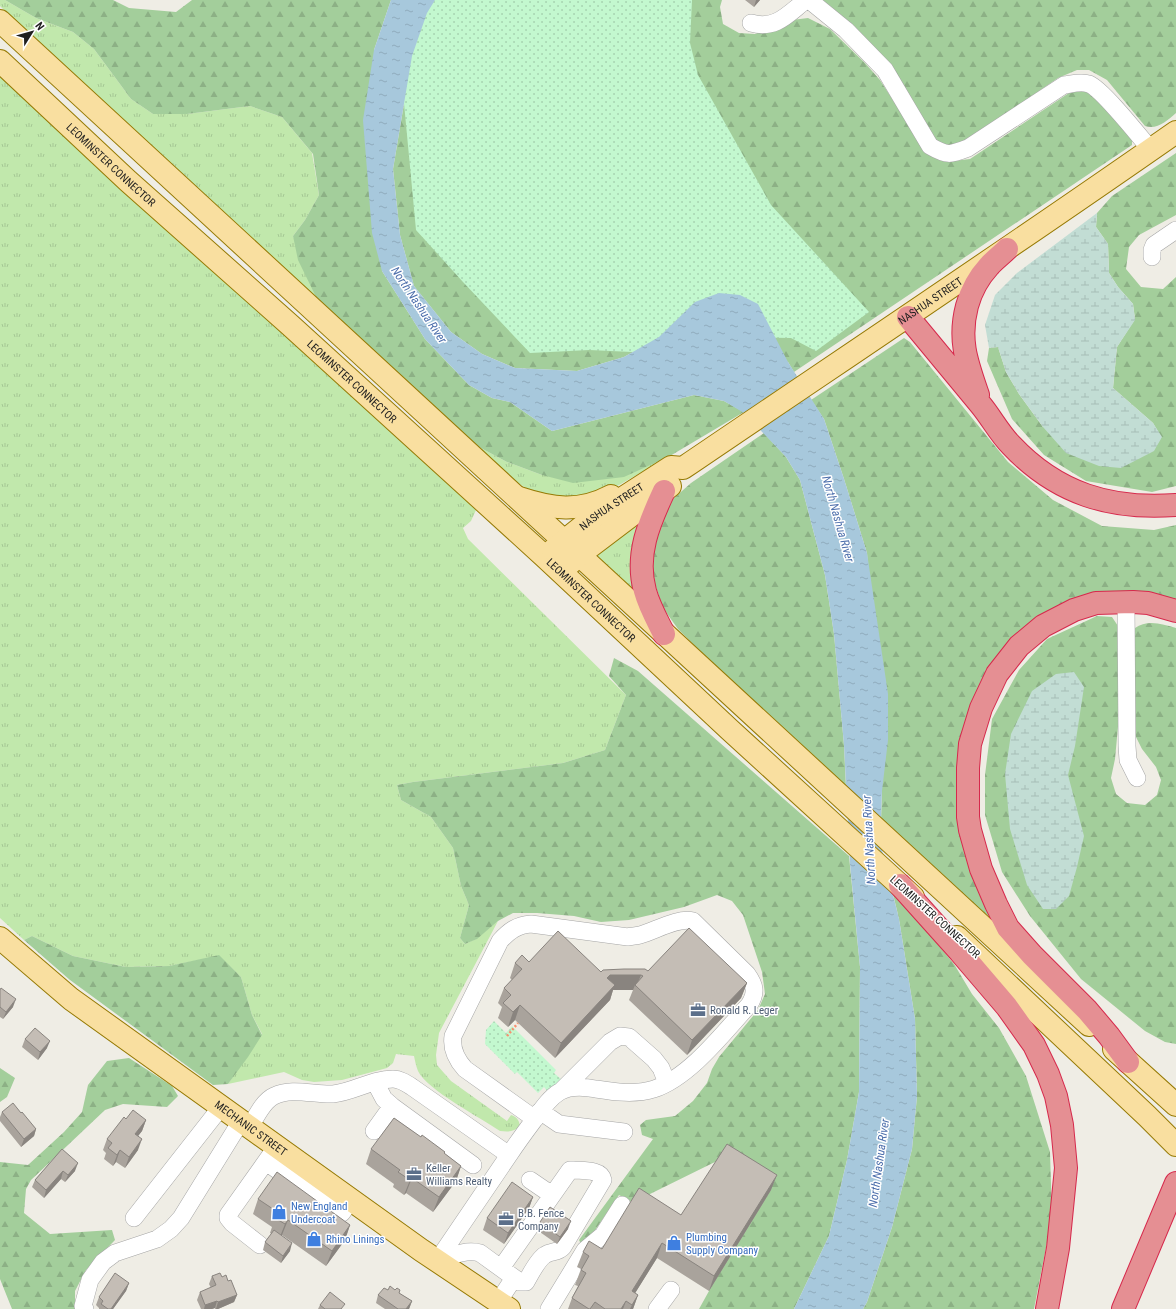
<svg xmlns="http://www.w3.org/2000/svg" width="1176" height="1309" font-family="'Roboto Condensed',sans-serif">
  <style>
    .grass { fill: url(#grass-tufts) }
    .forest { fill: url(#forest-firs) }
    .wetland { fill: url(#wetland-marsh) }
    .park { fill: url(#park-dots) }
    .water { fill: url(#water-ripples) }
    .lines { fill: none; stroke-linecap: round; stroke-linejoin: round }
    .minor-casing { stroke: #a6a6a6; stroke-width: 18 }
    .major-casing { stroke: #967a04; stroke-width: 24 }
    .highway-casing { stroke: #d6294c; stroke-width: 24 }
    .path { stroke: #f6906f; stroke-width: 2.5; stroke-dasharray: 2 2; stroke-linecap: butt }
    .minor { stroke: #fff; stroke-width: 17 }
    .major { stroke: #f9dfa0; stroke-width: 22 }
    .highway { stroke: #e58f93; stroke-width: 22 }
    .wall { fill: #a9a39c }
    .shaded-wall { fill: #89847f }
    .building { fill: #c4bdb5; stroke: #89847f }
    .labels { text-anchor: middle; dominant-baseline: central; stroke-width: 3; stroke-linejoin: round; paint-order: stroke }
    .street-label { font-size: 11px; fill: #1f1f1f; stroke: #fff }
    .service-label { font-size: 11px; fill: #4e5e75; stroke: #fff; text-anchor: start }
    .shop-label { font-size: 11px; fill: #366cbe; stroke: #fff; text-anchor: start }
    .water-label { font-size: 12px; font-style: italic; fill: #4d6fac; stroke: #fff }
  </style>
  <defs>
    <pattern id="grass-tufts" width="24" height="20" patternUnits="userSpaceOnUse"><rect width="24" height="20" fill="#c1e8ac"/><path d="M3 7l-1-3M5 7V3M7 7l1-3M15 17l-1-3M17 17v-4M19 17l1-3" fill="none" stroke="#a5c794"/></pattern>
    <pattern id="forest-firs" width="22" height="20" patternUnits="userSpaceOnUse"><rect width="22" height="20" fill="#a3ce9b"/><path d="M5 1l3.5 6h-7zM16 11l3.5 6h-7z" fill="#8cb085"/></pattern>
    <pattern id="wetland-marsh" width="20" height="14" patternUnits="userSpaceOnUse"><rect width="20" height="14" fill="#c2ddd4"/><path d="M1 5h8M5 5V1M11 12h8M15 12V8" fill="none" stroke="#a6bdb6"/></pattern>
    <pattern id="park-dots" width="8" height="8" patternUnits="userSpaceOnUse"><rect width="8" height="8" fill="#c3f8cf"/><path d="M2 2h.1M6 6h.1" fill="none" stroke="#a7d4b1" stroke-width="1.8" stroke-linecap="round"/></pattern>
    <pattern id="water-ripples" width="26" height="14" patternUnits="userSpaceOnUse"><rect width="26" height="14" fill="#a7c8dc"/><path d="M2 4q2-2 4 0t4 0M15 11q2-2 4 0t4 0" fill="none" stroke="#8fabbc"/></pattern>
  </defs>
  <rect width="100%" height="100%" fill="#efede5"/>
  <path class="grass" d="M0,0H5L36,18L73,32L94,49L131,99L153,114H187L250,106L282,117L312,153L319,195L305,220L293,236L318,301L10,16L0,6Z
    M0,67L450,482L476,510L471,521L463,528L468,539L626,695L605,750L563,763L413,782L397,785L401,800L431,817L453,848L461,886L469,905L460,938L465,944L476,939L498,921L439,1033L436,1055L437,1065L451,1081L507,1121L511,1115C517,1117 519,1120 520,1126C514,1132 508,1132 500,1131C481,1118 427,1090 418,1071C416,1066 415,1061 414,1056L396,1054L393,1063L387,1068L342,1080L314,1082L302,1080L284,1072L228,1084L262,1034L252,1015L241,977L219,956L169,966L126,967L73,956L32,936L24,940L0,918Z
    M479,447L507,462L542,475L670,456L605,493L571,501L532,492L515,481Z
    M645,513L636,594L597,558V552Z"/>
  <path class="forest" d="M5,0H113L129,8L176,12L192,0H391L374,50L382,271L425,339L469,385L492,398L510,402L552,431L694,395L724,401L744,412L670,456L624,477L573,483L542,475L507,462L479,447L318,301L298,260L293,236L305,220L319,195L313,154L282,117L250,106L187,114H153L131,99L94,49L73,32L36,18Z
    M435,0H722L720,7L723,24L739,33L755,34L792,20L808,18L830,29L865,63L880,80L922,145L953,161L970,159L1072,91H1084L1097,95L1132,139V145L794,372L788,362L659,337L624,357L577,371L515,368L482,354L451,332L414,286L400,235L393,169L412,56Z
    M820,0H1176V113C1167,121 1157,130 1145,126L1107,80L1089,70H1077L1058,78L962,144L943,146L933,137Z
    M1176,153V215L1139,235L1129,247L1126,269L1141,287L1163,289L1176,277V486L1152,492L1086,481L1044,455L1012,419L987,361L989,348L998,347L1006,372L1019,394L1043,427L1161,437L1153,423L1113,388L1117,347L1135,319L1133,304L1118,287L1109,273L1108,244L1096,227L1097,213L1112,196Z
    M904,338L910,342L1008,462L1053,500L1102,526L1154,530L1176,525V601L1046,615L967,731L992,913L989,917L881,821L882,791L867,553L844,479L824,419L811,400Z
    M764,433L786,457L800,480L825,575L834,634L844,745L846,788L697,648L678,629L663,608L654,581L651,555L657,526L673,499L691,483Z
    M1097,616L1112,617L1118,626L1119,716L1115,759L1111,778L1116,794L1127,803L1145,805L1157,795L1161,780L1156,767L1142,749L1135,735V628C1147,619 1163,624 1176,628V1044L1165,1042L1145,1031L1081,979L1030,916L1002,872L985,815V775L992,719L1019,670L1047,639Z
    M614,658L638,671L849,856L860,967L859,1092L847,1160L829,1236L794,1309H699L709,1291L721,1159L650,1194L634,1203L619,1195L585,1245L581,1244L579,1240L653,1139L642,1135L640,1125L646,1120L675,1116L693,1101L707,1083L712,1069L719,1057L758,1010L765,994L762,972L743,915L732,901L717,895L684,907L629,920L601,922L574,916L537,913H513L498,921L477,939L465,944L460,938L469,905L461,886L453,848L431,817L401,800L397,785L413,782L563,763L605,750L626,695L609,676Z
    M893,894L931,936L954,964L972,994L999,1028L1026,1076L1050,1152L1052,1217L1034,1309H863L867,1302L892,1227L912,1149L917,1096L915,1019L899,919Z
    M32,936L73,956L126,967L169,966L219,955L241,977L252,1015L262,1035L248,1057L228,1084L213,1085L70,980L24,940Z
    M129,1058L172,1086L178,1096L167,1107L123,1104L105,1110L31,1180L26,1189L24,1213L50,1234L112,1230L115,1240L86,1270L75,1291V1309H12L0,1279V1162L28,1165L64,1132L82,1112L88,1085L107,1061Z
    M0,1068L15,1078L7,1097L0,1102Z"/>
  <path class="wetland" d="M1097,213L1096,227L1108,244L1109,273L1118,287L1133,304L1135,320L1117,347L1113,388L1153,423L1162,437L1154,451L1121,468L1099,466L1066,453L1043,427L1019,394L1006,372L998,347L989,348L985,325L995,295L1017,273Z
    M1074,672L1084,687L1075,746L1068,775L1084,836L1077,867L1069,896L1056,909H1043L1027,885L1010,829L1005,774L1011,734L1032,691L1056,674Z"/>
  <path class="park" d="M431,0H692L690,43L698,75L771,205L869,312L816,351L791,338L743,337L654,353L589,350L530,353L463,282L416,230L400,61Z
    M494,1021L506,1033L512,1026L556,1070L554,1073L561,1079L549,1093L544,1087L538,1093L517,1072L515,1074L485,1044L486,1030Z"/>
  <path class="water" d="M391,0H435L427,13L412,56L393,169L400,235L414,286L451,332L482,354L515,368L577,371L624,357L659,337L695,302L719,293L740,295L758,304L788,362L824,419L844,479L867,553L888,694V740L882,791L880,842L899,919L915,1019L917,1096L912,1149L892,1227L867,1302L863,1309H794L829,1236L847,1160L859,1092L860,967L850,864L844,745L834,634L825,575L800,480L786,457L744,413L724,401L694,395L552,431L510,402L492,398L469,385L425,339L382,271L372,233L363,120L374,50Z"/>
  <g class="lines">
    <g class="minor-casing">
      <path id="minor" d="M809,0L846,30L885,70L930,146C947,156 950,155 968,148L1064,85C1072,84 1081,81 1089,84C1102,89 1140,137 1151,150
        M751,23C776,30 788,14 806,0
        M1152,257V250L1154,245L1176,230
        M1126,602L1127,746L1128,760L1137,778
        M375,1082L384,1099L392,1106L473,1165
        M561,1091L610,1042L620,1036L629,1037L654,1059L661,1068L667,1083
        M540,1111L559,1124L624,1132
        M250,1127C256,1117 263,1101 274,1096C292,1087 314,1095 333,1094C353,1092 372,1079 393,1079C400,1079 406,1083 412,1087L509,1155L437,1261
        M374,1131L392,1106
        M509,1155C517,1143 525,1132 534,1120C553,1094 561,1082 596,1089C615,1092 635,1095 654,1089C690,1077 724,1032 749,1005C757,993 755,985 747,974L693,921C678,917 655,931 640,935C636,936 632,936 628,937L531,924C517,925 509,931 500,941L453,1036C451,1049 456,1059 465,1069L535,1119
        M266,1162L339,1213H342L351,1200
        M530,1180L552,1195
        M134,1218L221,1107
        M260,1245L232,1223L228,1218V1215L277,1146
        M437,1261C451,1256 466,1249 480,1253L520,1282H526C530,1275 538,1259 545,1255C551,1251 558,1253 563,1247L603,1180C601,1169 582,1171 573,1170H570L501,1268
        M498,1302L514,1278
        M85,1309L83,1306L90,1280L103,1262L115,1253L157,1239L171,1229L181,1218L241,1121
        M549,1309L585,1250L603,1235L622,1205
        M657,1309L671,1290"/>
    </g>
    <g class="major-casing">
      <g id="major">
        <path d="M0,21C364,355 726,691 1089,1025"/>
        <path id="s1" d="M0,61L128,181L290,325L545,557L730,730L913,897"/>
        <path d="M519,498C552,509 579,513 611,496"/>
        <path id="s2" d="M553,550L598,514L671,467L683,468C848,356 1013,246 1176,132"/>
        <path d="M568,565L579,555L670,486"/>
        <path d="M957,937L1147,1116L1176,1145"/>
        <path id="s3" d="M0,938L71,999L421,1250L509,1309"/>
        <path d="M1114,1049L1176,1105"/>
      </g>
    </g>
    <g class="highway-casing">
      <path id="highway" d="M908,317C932,346 956,375 980,404C991,417 999,433 1011,445C1057,494 1111,510 1176,505
        M978,395C967,363 958,340 967,306C971,291 978,278 989,266C994,260 1001,255 1007,249
        M664,634C657,620 649,606 645,591C635,555 649,523 664,491
        M900,885L960,952L1007,1007L1034,1045L1048,1074L1056,1096L1062,1125L1066,1168L1058,1248L1047,1309
        M1128,1062L1109,1036L1087,1010L1032,955L1008,928L996,904L981,869L970,830L968,817V768L970,744L981,708L997,674L1019,646L1043,626L1074,610L1096,603L1133,602L1148,603L1176,611
        M1123,1309L1176,1183"/>
    </g>
    <path class="path" d="M507,1036L518,1023"/>
    <use href="#minor" class="minor"/>
    <use href="#major" class="major"/>
    <use href="#highway" class="highway"/>
  </g>
  <path class="wall" d="M745,0H760L754,7Z
    M529,962L601,972L648,971L747,983L741,998L687,1055L629,1000L633,990H613L610,1000L555,1058L515,1020L508,1027L498,1018L502,1007L498,1003L504,988L512,980L510,978L515,963Z
    M0,990L13,1007L3,1019L0,1017Z
    M25,1039L47,1048L38,1060L22,1047Z
    M2,1112L21,1113L36,1129L34,1136L21,1147L0,1121V1117Z
    M126,1119L146,1120L142,1131L138,1136V1150L125,1168L116,1162L113,1166L104,1159L106,1153L103,1150L107,1139Z
    M62,1149L75,1171L65,1182L61,1179L44,1198L32,1187L35,1180Z
    M371,1149L445,1154L461,1166L456,1181L433,1212L406,1193L404,1195L393,1187L394,1184L366,1164Z
    M771,1190L709,1291L657,1258L635,1293L638,1295L633,1309H568L572,1298L578,1286L575,1285L581,1269L577,1267L583,1252L602,1249L681,1215Z
    M533,1197L529,1208L504,1244L483,1230L487,1218Z
    M258,1199L350,1225L345,1240L326,1266L282,1235V1236L290,1251L281,1263L263,1250L265,1242L272,1234L270,1233L272,1227L253,1214Z
    M540,1222L568,1229L557,1244L537,1230Z
    M212,1276L222,1277L228,1281L237,1295L234,1302L218,1309H215V1308L212,1309H201L197,1300L200,1292L211,1288L209,1284Z
    M129,1283L126,1291L113,1309H99V1308L96,1305L99,1297Z
    M388,1290H400L399,1293L412,1301L409,1309H385L376,1303L378,1295Z
    M320,1305L343,1309H318Z"/>
  <path class="shaded-wall" d="M756,0H760L754,7Z
    M610,975H641L636,987L635,985L633,990H613L610,1000L555,1058L561,1043L607,978Z
    M747,983L741,998L687,1055L692,1040Z
    M16,999L13,1007L3,1019L6,1012Z
    M520,1005L515,1020L508,1027L513,1012Z
    M50,1041L47,1048L38,1060L40,1052Z
    M146,1120L142,1131L131,1145L135,1134Z
    M36,1129L34,1136L21,1147L24,1139Z
    M142,1139L138,1150L125,1168L129,1157Z
    M120,1150L116,1162L113,1166L117,1155Z
    M78,1163L75,1171L65,1182L68,1175Z
    M461,1166L456,1181L433,1212L439,1197Z
    M63,1171L61,1179L44,1198L46,1190Z
    M777,1175L771,1190L709,1291L714,1276Z
    M412,1178L406,1193L404,1195L410,1180Z
    M533,1197L529,1208L504,1244L508,1233Z
    M288,1220L282,1235L279,1239L285,1224Z
    M571,1221L568,1229L557,1244L560,1237Z
    M350,1225L345,1240L326,1266L332,1251Z
    M292,1243L290,1251L281,1263L283,1256Z
    M662,1243L657,1258L629,1303L632,1291Z
    M129,1283L126,1291L113,1309H111Z
    M237,1295L234,1302L218,1309H216L218,1302Z
    M638,1295L633,1309H630L632,1305Z
    M217,1301L215,1308L212,1309H204L205,1305Z
    M412,1301L409,1309H406Z
    M626,1301L623,1309H621Z"/>
  <path class="building" d="M689,928L747,983L692,1040L635,985L643,976L641,975H610L607,978L615,985L561,1043L520,1005L513,1012L503,1003L511,995L504,988L522,969L515,963L522,955L529,962L558,931L601,972L603,970L624,969H645L648,971Z
    M1,988L16,999L6,1012L0,1007V990Z
    M35,1028L50,1041L40,1052L25,1039Z
    M13,1103L21,1113L22,1112L36,1129L24,1139L2,1112Z
    M133,1110L146,1120L135,1134L142,1139L129,1157L120,1150L117,1155L108,1148L112,1143L107,1139L124,1117L126,1119Z
    M394,1118L421,1137L422,1135L445,1152L444,1153L461,1166L439,1197L412,1178L410,1180L398,1172L400,1170L371,1149Z
    M727,1144L777,1175L714,1276L662,1243L632,1291L638,1295L632,1305L626,1301L621,1309H605L595,1302L590,1309H589L572,1298L586,1273L581,1270L589,1256L583,1252L589,1241L602,1249L639,1188L681,1215Z
    M62,1149L78,1163L68,1175L63,1171L46,1190L35,1180Z
    M277,1172L350,1225L332,1251L288,1220L285,1224L275,1218L279,1213L258,1199Z
    M512,1182L533,1197L508,1233L487,1218Z
    M550,1207L571,1221L560,1237L540,1222Z
    M274,1230L292,1243L283,1256L265,1242Z
    M115,1273L129,1283L111,1309H108L101,1304L103,1301L99,1297Z
    M220,1273L222,1277L226,1275L228,1281L231,1280L237,1295L218,1302L217,1301L205,1305L200,1292L216,1285L212,1276Z
    M390,1286L395,1290L397,1288L400,1290L399,1293L412,1301L406,1309H398L378,1295L384,1288L388,1290Z
    M330,1292L345,1304L341,1309H325L320,1305Z"/>
  <defs>
    <g id="office-bare" transform="scale(1.2)"><path d="M-6-3h4V-5.5h4V-3h4V5H-6ZM-1-4.5V-3h2v-1.5ZM-6 0V1H6V0Z" fill="#5c6f8a" stroke="#fff" stroke-width="2.5" paint-order="stroke"/></g>
    <g id="shop-bare" transform="scale(1.2)"><path d="M-5-2.5h2.3a2.7 3.5 0 0 1 5.4 0H5L5.5 6h-11ZM-1.5-2.5h3a1.5 2.3 0 0 0-3 0Z" fill="#3f7fe0" stroke="#fff" stroke-width="2.5" paint-order="stroke"/></g>
  </defs>
  <g fill-rule="evenodd">
    <use href="#office-bare" x="698" y="1010"/>
    <use href="#office-bare" x="414" y="1174"/>
    <use href="#shop-bare" x="279" y="1212"/>
    <use href="#office-bare" x="506" y="1219"/>
    <use href="#shop-bare" x="314" y="1239"/>
    <use href="#shop-bare" x="674" y="1243"/>
  </g>
  <g class="labels">
    <g class="street-label">
      <text stroke="none"><textPath href="#s1" startOffset="152">LEOMINSTER CONNECTOR</textPath></text>
      <text stroke="none"><textPath href="#s2" startOffset="455">NASHUA STREET</textPath></text>
      <text stroke="none"><textPath href="#s1" startOffset="476">LEOMINSTER CONNECTOR</textPath></text>
      <text stroke="none"><textPath href="#s2" startOffset="73">NASHUA STREET</textPath></text>
      <text stroke="none"><textPath href="#s1" startOffset="800">LEOMINSTER CONNECTOR</textPath></text>
      <text transform="translate(935 917) rotate(42)">LEOMINSTER CONNECTOR</text>
      <text stroke="none"><textPath href="#s3" startOffset="315">MECHANIC STREET</textPath></text>
    </g>
    <g class="service-label">
      <text x="710" y="1010">Ronald R. Leger</text>
      <text x="426" y="1168">Keller<tspan x="426" dy="13">Williams Realty</tspan></text>
      <text x="518" y="1213">B.B. Fence<tspan x="518" dy="13">Company</tspan></text>
    </g>
    <g class="shop-label">
      <text x="291" y="1206">New England<tspan x="291" dy="13">Undercoat</tspan></text>
      <text x="686" y="1237">Plumbing<tspan x="686" dy="13">Supply Company</tspan></text>
      <text x="326" y="1239">Rhino Linings</text>
    </g>
    <g class="water-label">
      <text transform="translate(419 305) rotate(56)">North Nashua River</text>
      <text transform="translate(838 519) rotate(74)">North Nashua River</text>
      <text transform="translate(869 840) rotate(-93)">North Nashua River</text>
      <text transform="translate(879 1163) rotate(-82)">North Nashua River</text>
    </g>
  </g>
  <g transform="translate(32 32) rotate(53)" stroke="#ffffff" stroke-width="3" paint-order="stroke">
  <path d="M0-3L7 15L0 10L-7 15Z" fill="#1f1f1f"/>
  <text y="-6" font-size="11" font-weight="bold" text-anchor="middle" fill="#1f1f1f">N</text>
  </g>
</svg>
